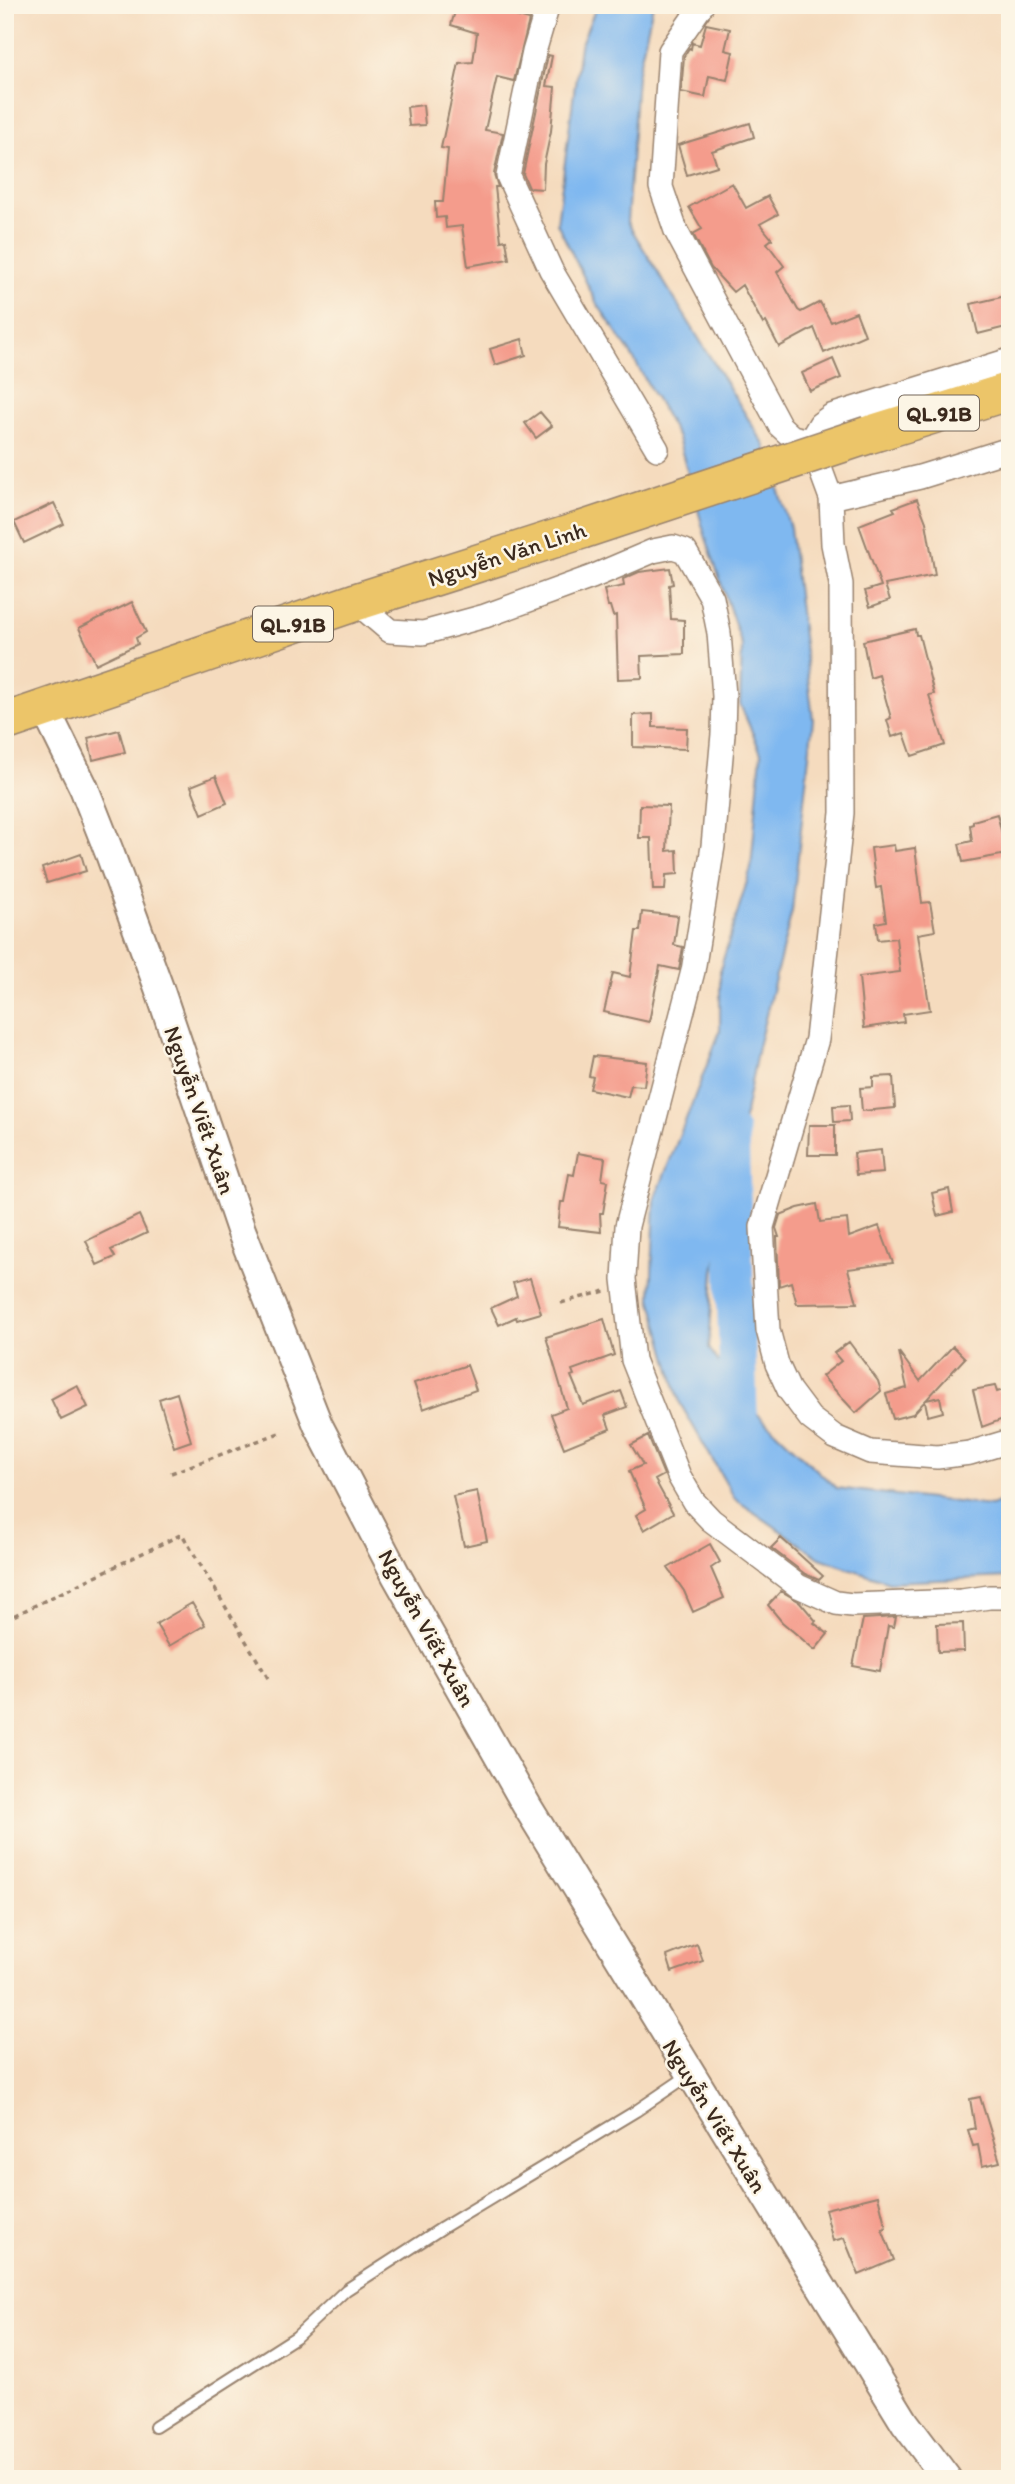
<svg xmlns="http://www.w3.org/2000/svg" width="1015" height="2484" font-family="Itim,sans-serif">
  <style>
    .water { fill: #7fb8f0; stroke: #5d7187; stroke-width: 2 }
    .lines { fill: none; stroke-linecap: round; stroke-linejoin: round }
    .river { stroke: #7fb8f0; stroke-width: 37 }
    .building { fill: #f49c8c }
    .service-casing { stroke: #98826e; stroke-width: 14 }
    .minor-casing { stroke: #98826e; stroke-width: 26 }
    .tertiary-casing { stroke: #98826e; stroke-width: 32 }
    .trunk-casing { stroke: #98826e; stroke-width: 40 }
    .path { stroke: #98826e; stroke-width: 3.5; stroke-dasharray: 5 5; stroke-linecap: butt }
    .service { stroke: #fff; stroke-width: 10 }
    .minor { stroke: #fff; stroke-width: 23 }
    .tertiary { stroke: #fff; stroke-width: 28 }
    .trunk { stroke: #ecc569; stroke-width: 37 }
    .trunk-bridge-casing { stroke: #98826e; stroke-width: 40; stroke-linecap: butt }
    .trunk-bridge { stroke: #ecc569; stroke-width: 37 }
    .labels { text-anchor: middle; dominant-baseline: central; stroke-width: 5; stroke-linejoin: round; paint-order: stroke }
    .shield { fill: #fcf5e5; stroke: #75675a; stroke-width: 2 }
    .shield-label { font-size: 21px; font-weight: bold; fill: #3b2a1e }
    .street-label { font-size: 23px; fill: #3b2a1e; stroke: #fcf5e5 }
  </style>
  <rect width="100%" height="100%" fill="#fcf5e5"/>
  <filter id="ink" filterUnits="userSpaceOnUse"><feTurbulence type="fractalNoise" baseFrequency=".0143" numOctaves="2"/><feDisplacementMap in="SourceGraphic" scale="14" xChannelSelector="R" yChannelSelector="G"/><feConvolveMatrix kernelMatrix="1 2 1 2 8 2 1 2 1" color-interpolation-filters="sRGB"/></filter>
  <filter id="wash" filterUnits="userSpaceOnUse"><feTurbulence type="fractalNoise" baseFrequency=".00686" numOctaves="4" result="noise"/><feDisplacementMap in="SourceGraphic" scale="28" xChannelSelector="R" yChannelSelector="G"/><feGaussianBlur stdDeviation="1.57" result="paint"/><feColorMatrix in="noise" values="0 0 0 0 0 0 0 0 0 0 0 0 0 0 0 0 0 1.4 0 .05"/><feComposite in="paint" operator="in"/></filter>
  <g filter="url(#wash)">
    <rect width="100%" height="100%" fill="#f5dbbe"/>
    <path class="water" d="M597,5H653L637,76L627,222L765,446L790,528L813,719L792,911L758,1047L714,1271L709,1348L749,1406L836,1488L991,1506L1010,1498V1577L889,1582L820,1558L735,1499L680,1403L651,1298L655,1199L720,1031V970L751,868L761,753L740,704L742,646L705,535L678,438L631,354L596,302L557,223L580,46Z"/>
    <g class="lines">
      <path class="river" d="M730,1132L740,1441"/>
    </g>
    <g id="blocks">
      <path class="building" d="M457,5H478L529,20L514,81L497,77L485,130L503,133L494,174L498,187H495L501,241L506,240L509,259L468,266L462,226L446,228L445,217L436,218L435,202H443L448,149L441,148L459,63L473,62L477,33L451,25Z
        M706,24L730,29L725,50L733,52L727,80L709,76L705,97L681,92L684,56L689,48L691,49L692,43L700,45Z
        M548,55L552,56L546,86L555,87L551,131L544,164L543,189L529,188L523,174Z
        M423,105L425,125L409,126L407,107Z
        M750,123L754,137L712,151L717,166L687,175L678,145Z
        M732,183L746,208L768,196L778,214L760,224L772,239L767,243L784,266L777,272L798,310L801,312L820,302L831,322L856,312L865,335L824,353L814,328L779,347L766,322L763,324L742,285L733,292L711,268L693,234L702,229L689,207Z
        M1010,295V326L978,334L971,304Z
        M522,339L526,355L495,365L490,349Z
        M833,359L841,378L810,391L802,373Z
        M540,412L552,426L536,438L525,423Z
        M917,499L926,522L935,575L885,585L890,600L870,607L865,591L881,586L859,525L895,511L893,508Z
        M54,503L64,524L24,543L14,522Z
        M670,568L673,584L669,585L671,619L684,620V654L641,656L642,678L618,679L616,615L613,616L610,606H608L604,590L624,586L623,579L639,572Z
        M132,602L146,632L136,638L138,644L96,664L79,628Z
        M915,629L916,635H919L934,694L929,695L945,745L912,756L904,733L892,737L887,720L891,718L879,675L870,678L863,641Z
        M653,714V727L687,728L686,749L633,747V715Z
        M119,730L125,752L93,760L88,738Z
        M216,776L227,803L202,814L191,786Z
        M640,805L669,806L667,851L677,850L678,874L666,875L665,890H653L651,838H639Z
        M997,814L1007,854L963,862L959,844L972,841L970,825L973,824V821Z
        M894,845L895,851L915,848L922,903L930,902L935,931L918,934L930,1010L903,1014L904,1022L864,1028L859,977L900,972L896,938L878,940L876,923L886,921L881,887L876,888L871,848Z
        M81,854L86,871L47,883L42,868Z
        M642,912L678,916L674,945L683,947L679,970L660,966L649,1022L604,1012L613,973L630,977L636,931H640Z
        M593,1056L647,1062L644,1086L631,1085L628,1097L590,1089L593,1077L589,1076Z
        M893,1076L895,1108L862,1111L860,1088L873,1087V1077Z
        M849,1105L850,1121L834,1122L833,1106Z
        M809,1125H835V1155H808Z
        M881,1150L883,1173L856,1175L854,1153Z
        M578,1153L605,1158L602,1180L608,1181L603,1213H600L601,1232L558,1227L561,1202H564L569,1174L574,1175Z
        M949,1189L953,1212L937,1216L932,1193Z
        M817,1204L820,1222L847,1219L849,1237L879,1226L893,1263L848,1269L857,1303L797,1304L791,1282L779,1286L777,1237H779L776,1228L780,1215L798,1208Z
        M139,1215L147,1233L111,1250L115,1257L97,1265L86,1241Z
        M530,1278L541,1313L517,1320L516,1317L499,1325L491,1308L517,1296L513,1283Z
        M604,1319L614,1355L572,1370L574,1375L571,1376L583,1405L621,1391L627,1407L605,1415L610,1429L564,1448L551,1414L567,1408L546,1337Z
        M849,1342L878,1381L881,1391L856,1413L822,1376L841,1361L834,1353Z
        M953,1346L965,1358L926,1400L940,1397L943,1412L928,1416L925,1401L913,1414L893,1419L886,1394L907,1388L899,1352L920,1381Z
        M467,1365L476,1390L423,1409L414,1383Z
        M77,1385L88,1407L61,1420L51,1399Z
        M995,1386L997,1392L1010,1388V1409L1004,1411L1006,1418L982,1427L973,1390Z
        M177,1393L191,1441L174,1447L159,1399Z
        M648,1436L664,1475L655,1480L673,1513L644,1530L636,1515L646,1509L629,1471L643,1465L631,1445Z
        M477,1491L487,1541L464,1546L453,1496Z
        M781,1538L823,1576L819,1580L805,1574L771,1548Z
        M710,1544L720,1562L711,1568L724,1598L693,1612L684,1591L668,1568Z
        M781,1591L800,1602L816,1621L814,1623L828,1634L815,1650L782,1622L768,1605Z
        M192,1603L205,1625L169,1646L156,1624Z
        M896,1617L894,1627L888,1626L880,1671L853,1666L863,1619Z
        M963,1623L964,1651L938,1652L937,1624Z
        M697,1944L703,1961L672,1972L667,1956Z
        M980,2097L1000,2162L982,2166L978,2145L973,2146L968,2130L975,2128L970,2099Z
        M878,2196L886,2228L882,2229L894,2260L859,2275L844,2238L833,2241L825,2209Z"/>
    </g>
  </g>
  <g filter="url(#ink)">
    <use href="#blocks" fill-opacity="0" stroke="#98826e" stroke-width="2"/>
    <g class="lines">
      <g class="service-casing">
        <path id="service" d="M155,2427L296,2337L346,2290L442,2228L636,2111L689,2075"/>
      </g>
      <g class="minor-casing">
        <path id="minor" d="M548,5L534,52L508,176L551,270L657,449
          M702,5L670,51L661,187L676,231L780,426L792,437L810,441
          M1010,360L831,416L820,424L810,441L831,498L833,544L841,584L842,813L817,1039L762,1227L768,1330L777,1364L789,1390L810,1418L835,1437L870,1452L937,1457L970,1453L1010,1441
          M831,498L920,477L1010,449
          M356,602L390,631L423,633L485,616L592,577L653,551L673,547L685,551L712,598L719,633L724,696L723,734L713,846L693,971L627,1226L624,1279L633,1360L679,1476L694,1502L711,1520L798,1586L836,1603L852,1605L962,1601L989,1597H1010"/>
      </g>
      <g class="tertiary-casing">
        <path id="tertiary" d="M45,709L84,788L110,854L159,988L241,1230L318,1425L396,1575L527,1806L905,2423L947,2479"/>
      </g>
      <g class="trunk-casing">
        <path id="trunk" d="M868,435L1010,391
          M5,722L356,602L582,530"/>
      </g>
      <path class="path" d="M561,1303L605,1291
        M171,1473L282,1432
        M5,1620L182,1534L268,1678"/>
      <use href="#service" class="service"/>
      <use href="#minor" class="minor"/>
      <use href="#tertiary" class="tertiary"/>
      <use href="#trunk" class="trunk"/>
      <g class="trunk-bridge-casing">
        <path id="trunk-bridge" d="M582,530L868,435"/>
      </g>
      <use href="#trunk-bridge" class="trunk-bridge"/>
    </g>
  </g>
  <g class="labels">
    <g class="shield">
      <rect x="899" y="395.5" width="80" height="35" rx="5"/>
      <rect x="253" y="606.5" width="80" height="35" rx="5"/>
    </g>
    <g class="shield-label">
      <text x="939" y="413">QL.91B</text>
      <text x="293" y="624">QL.91B</text>
    </g>
    <g class="street-label">
      <text transform="translate(507 554) rotate(-18)">Nguyễn Văn Linh</text>
      <text transform="translate(200 1110) rotate(71)">Nguyễn Viết Xuân</text>
      <text transform="translate(427 1628) rotate(61)">Nguyễn Viết Xuân</text>
      <text transform="translate(715 2116) rotate(58)">Nguyễn Viết Xuân</text>
    </g>
  </g>
  <rect width="1015" height="2484" fill="none" stroke="#fcf5e5" stroke-width="28"/>
</svg>
